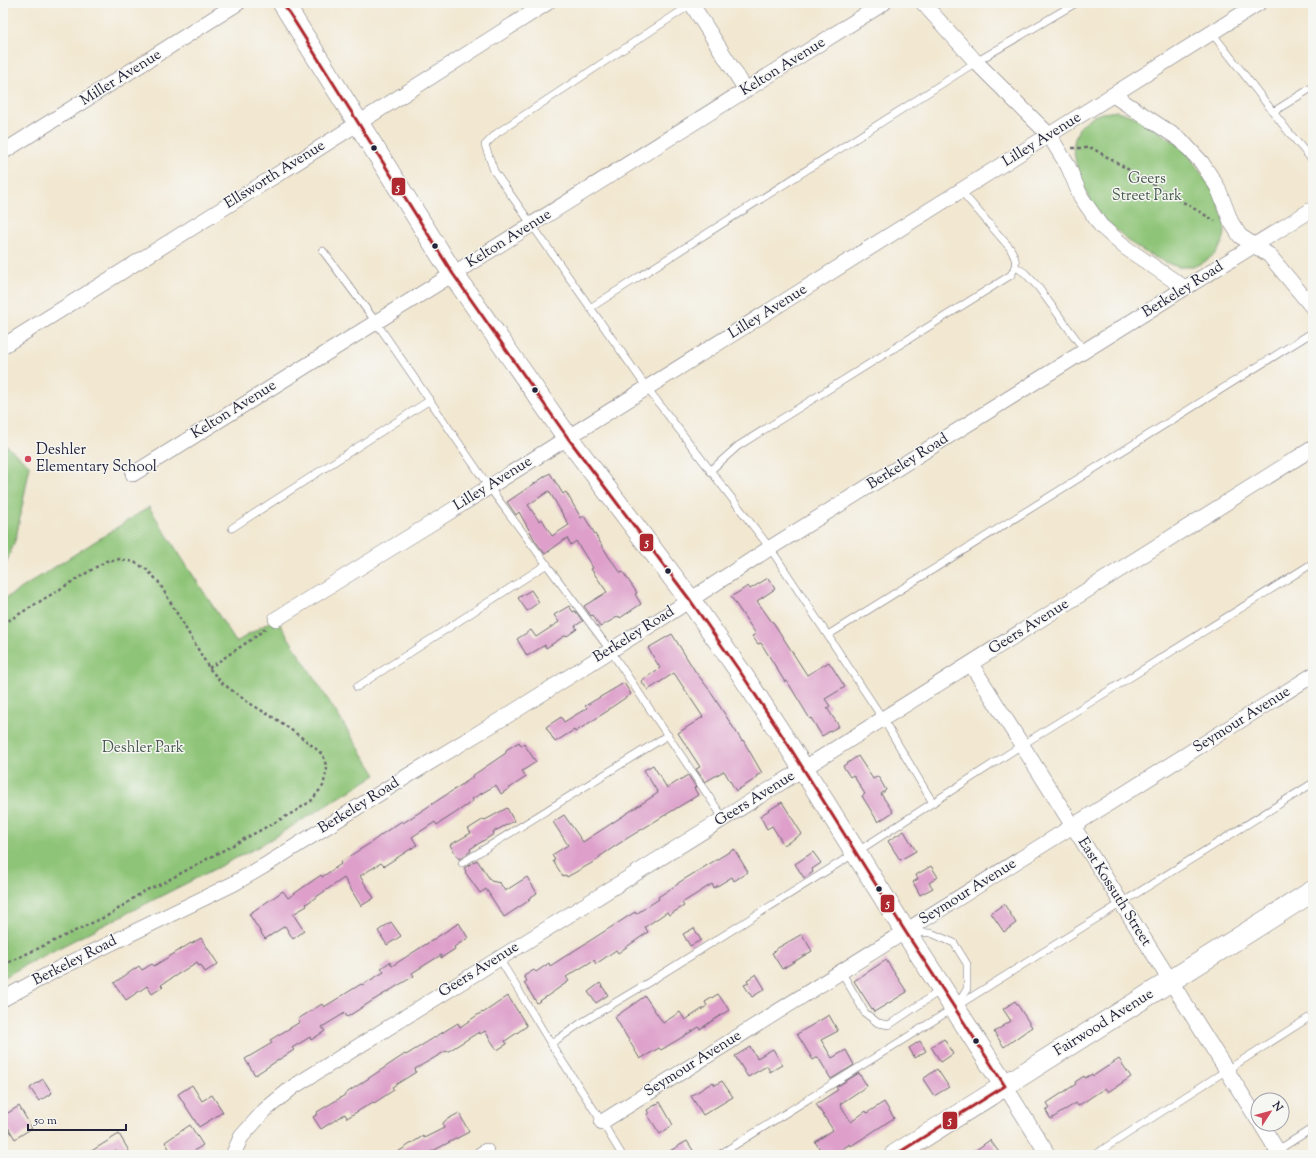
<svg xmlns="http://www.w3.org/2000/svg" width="1316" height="1158" font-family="'Sorts Mill Goudy',serif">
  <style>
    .green { fill: #8ec477; stroke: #587359 }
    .building { fill: #dea0cb; fill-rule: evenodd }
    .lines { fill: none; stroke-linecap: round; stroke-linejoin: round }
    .lane-casing { stroke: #6b6770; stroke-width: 8 }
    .street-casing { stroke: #6b6770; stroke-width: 16 }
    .secondary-casing { stroke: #6b6770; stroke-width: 22 }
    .path { stroke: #6b6770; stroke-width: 2.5; stroke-dasharray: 3 3; stroke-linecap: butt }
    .lane { stroke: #fff; stroke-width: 7 }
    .street { stroke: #fff; stroke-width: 15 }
    .secondary { stroke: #fff; stroke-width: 21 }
    .bus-1-casing { stroke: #f6f6f2; stroke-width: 6 }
    .bus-1 { stroke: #af272f; stroke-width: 3 }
    .bus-dot { fill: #22223b; stroke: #f6f6f2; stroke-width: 1.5 }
    .poi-dot { fill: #d1495b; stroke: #f6f6f2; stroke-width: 1.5 }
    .labels { text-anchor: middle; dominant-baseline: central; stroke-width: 3; stroke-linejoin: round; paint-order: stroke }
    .street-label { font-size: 15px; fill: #22223b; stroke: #f6f6f2 }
    .park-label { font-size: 15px; fill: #485b50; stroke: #f6f6f2 }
    .poi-label { font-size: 15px; fill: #22223b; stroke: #f6f6f2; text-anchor: start }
    .line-badge { stroke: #f6f6f2; stroke-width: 1.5 }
    .badge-label { font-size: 11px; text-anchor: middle; font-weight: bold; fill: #fff }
  </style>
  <rect width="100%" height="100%" fill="#f6f6f2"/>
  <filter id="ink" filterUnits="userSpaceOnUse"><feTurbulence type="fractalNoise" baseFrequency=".025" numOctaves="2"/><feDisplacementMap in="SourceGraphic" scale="8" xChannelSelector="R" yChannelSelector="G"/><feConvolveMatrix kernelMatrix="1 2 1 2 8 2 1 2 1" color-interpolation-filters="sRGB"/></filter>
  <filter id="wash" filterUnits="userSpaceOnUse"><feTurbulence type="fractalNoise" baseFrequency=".012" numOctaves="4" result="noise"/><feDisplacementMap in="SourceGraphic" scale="16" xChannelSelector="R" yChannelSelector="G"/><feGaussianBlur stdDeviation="0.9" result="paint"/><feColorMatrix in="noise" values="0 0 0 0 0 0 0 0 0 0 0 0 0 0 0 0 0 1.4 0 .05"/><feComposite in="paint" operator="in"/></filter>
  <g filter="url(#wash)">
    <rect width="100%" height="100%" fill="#f2e8d2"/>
    <path class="green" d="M1117,111L1136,117L1184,148L1216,195L1224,220L1225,233L1222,244L1216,253L1206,261L1193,267H1178L1167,263L1148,254L1131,243L1102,217L1092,203L1083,185L1076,163L1073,148L1075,138L1079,128L1085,122L1093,116L1103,113Z
      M3,443L30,466L16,538L3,571Z
      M149,507L236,642L276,618L376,775L258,847L27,964L3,978V600Z"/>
    <g id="blocks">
      <path class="building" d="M550,473L563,494L566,492L581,518L584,516L609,557L621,573L623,572L637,593L635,594L641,604L620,618L619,616L600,627L593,615L591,616L584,606L607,592L591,569L593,568L576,541L571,545L567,538L545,554L536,542L519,512L516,515L507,502ZM549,491L569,525L552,536L542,519L539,521L528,505Z
        M768,578L775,589L757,601L772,622H773L807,675L829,662L845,687L825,699L830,706L827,708L839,726L822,736L811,718L810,719L787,681L785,682L761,643L758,644L752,636L756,634L731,597L748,586L750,589Z
        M531,590L539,602L527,611L518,598Z
        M569,606L573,612L575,611L583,621L575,626L577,629L567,636L566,635L546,648L545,645L527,656L517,639L531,630L536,637L559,622L554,615Z
        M672,634L695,671L708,688L742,741L743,740L762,773L756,776L757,778L736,791L724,771L705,782L696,769L700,767L678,733L703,717L674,673L648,690L641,681L660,668L648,648Z
        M624,683L631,694L609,709V710L575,732L574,730L555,742L546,727L561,717L564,722L587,708L585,706Z
        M519,742L521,746L524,744L536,762L522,771L526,777L501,794L496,785L472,799L473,801L454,814L437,825L435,822L412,837L417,845L384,866L381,863L360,876L374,898L361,906L344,878L306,904L307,906L293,914L304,931L293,939L285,926L265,939L249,914L283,891L288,898L321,875L322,877L341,864L340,862L369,844L385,832L402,821L403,823L472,778V776L506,753V750Z
        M858,756L873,779L878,776L886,790L881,794L893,812L878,822L862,796L865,794L853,775L850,777L843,766Z
        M653,765L667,788L688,775L696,787L694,788L698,795L626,839L599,857V859L567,877L566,875L563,876L553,861L555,860L552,855L568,845L553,822L564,815L583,842L658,793L644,770Z
        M782,802L802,834L784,845L772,826L767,829L760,816Z
        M507,808L514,821L493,832L494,834L470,849L471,851L459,859L450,845L471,833L468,829L484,819L485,820Z
        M904,831L916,851L900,860L888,841Z
        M734,849L748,872L734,881L732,877L714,888L712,884L682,903L684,906L669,915L667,912L645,927L648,932L618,953L616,950L596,964L594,960L566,977L569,981L537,1003L524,983L527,981L524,976L534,970L536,972L549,963L550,966L635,912L636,914L659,899L658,897L678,884V883Z
        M813,852L821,863L812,869L813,872L804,878L795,864Z
        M477,860L491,881L500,883L505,891L527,877L537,893L528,899L530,900L504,917L486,889L480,893L465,872L466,871L464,868Z
        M931,866L938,877L929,883L933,888L920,895L913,882L918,879L916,875Z
        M1004,904L1016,923L1004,932L991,913Z
        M391,922L401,936L387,945L378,931Z
        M459,923L468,938L454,947L455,949L441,958V955L412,973L414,976L372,1001L347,1017L345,1013L322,1027L325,1031L311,1040L310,1037L292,1048L294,1050L255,1075L245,1059L272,1043L270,1040L300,1022L298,1019L322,1004L324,1007L361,984L362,985L384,972L381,968L390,962L392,966Z
        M694,928L701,940L690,946L683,934Z
        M802,934L812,951L782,969L772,953L777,950L776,949Z
        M201,938L218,964L205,972L201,965L199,966L197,962L161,985L163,987L152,994L147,986L126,1000L114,983L139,966L142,970L152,964L154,966L191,943V944Z
        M886,960L907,992L874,1012L854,981Z
        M756,974L765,989L752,997L744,985L749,983L747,980Z
        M600,983L608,995L596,1003L588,992Z
        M718,994L729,1010L700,1029L699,1027L661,1050L659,1048L640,1059L615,1017L645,996L663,1023L680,1012L685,1020L707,1006L705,1002Z
        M508,996L527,1026L505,1041L507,1044L497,1050L485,1031L480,1034L479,1032L447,1052L446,1051L415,1069L416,1072L392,1087L394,1090L374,1103L373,1102L347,1118L345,1114L321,1129L313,1117L318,1114L317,1112L345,1095V1094L405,1054L406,1055L458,1023L460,1027L482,1012L483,1013Z
        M1015,1001L1032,1027L1004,1047L994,1032L1011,1021L1003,1009Z
        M829,1015L838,1031L821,1040L832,1058L846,1050L854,1065L831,1079L818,1057L813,1060L797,1034Z
        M944,1039L953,1054L941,1062L931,1047Z
        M920,1041L926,1051L915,1058L909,1048Z
        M750,1047L757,1058L773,1049L782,1065L770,1072L767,1066L748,1077L735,1056Z
        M1119,1059L1131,1077L1108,1092L1105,1088L1078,1106L1076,1103L1051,1119L1046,1111L1050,1108L1047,1103L1076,1084L1075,1082L1084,1076L1085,1078L1092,1074L1093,1076Z
        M937,1069L949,1087L934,1096L923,1079Z
        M859,1073L867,1086L840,1104L851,1122L866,1111L867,1113L884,1102L894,1118L851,1146L850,1144L833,1155H824L815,1142L833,1130L816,1104L836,1091L838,1090L836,1087Z
        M43,1079L52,1093L39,1101L30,1088Z
        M722,1081L733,1097L703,1115L691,1096L713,1082L715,1085Z
        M192,1085L202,1101L212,1095L223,1112L199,1127L178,1094Z
        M660,1102L673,1125L660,1134L647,1114H649L647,1110Z
        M19,1106L32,1128L15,1139L3,1119V1116Z
        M459,1113L469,1132L425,1155H393L423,1136L424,1138L444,1128L443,1123L446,1120Z
        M190,1125L203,1145L194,1151L196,1155H173L165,1142Z
        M119,1134L129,1151L123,1155H119L116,1150L108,1155H85Z
        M990,1140L1001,1155H969Z
        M687,1141L696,1155H663Z"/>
    </g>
  </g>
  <g filter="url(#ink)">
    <use href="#blocks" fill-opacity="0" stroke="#6b6770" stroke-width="1"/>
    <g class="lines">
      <g class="lane-casing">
        <path id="lane" d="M693,3L497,133L485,145L494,171L532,225L647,388L770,548L883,719L933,803
          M1212,33L1287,130L1313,161
          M1273,112L1313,87
          M323,251L376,322L489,487L610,650L724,819
          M1016,267L1025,273L1038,287L1085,351
          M590,308L976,62L1076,3
          M710,471L738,446L1011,275C1018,263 1016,259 1010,248L961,191
          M232,528L430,400
          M828,635L1313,332
          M357,687L547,564
          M462,863L668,735
          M909,932L931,933L954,943L967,964V989L957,1005
          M499,958L551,1044L602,1122L622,1155
          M841,971L865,1013L878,1023L889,1025L941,990
          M551,1044L581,1023L646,984L855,853L1022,745L1313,563
          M719,1155L1313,783
          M1094,1155L1313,1015
          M1270,1155L1313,1128"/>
      </g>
      <g class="street-casing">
        <path id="street" d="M691,3L746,90
          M923,3L976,62L1049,135L1068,166L1081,197L1101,226L1126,248L1185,288
          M1113,95L1181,140L1202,163L1218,188L1231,222L1240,236L1269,255L1313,308
          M3,152L238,3
          M3,346L302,159L547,3
          M133,474L453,274L884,3
          M276,619L435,521L1259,3
          M971,664L1258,1120
          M3,999L58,969L233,884L264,866L409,775L510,714L670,613L770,548L1185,288L1313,209
          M1005,1086L1048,1155
          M602,1122L1313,675
          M1261,1124L1280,1155
          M233,1155L241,1137L265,1110L293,1087L803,769L1313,448
          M480,1155L486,1151"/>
      </g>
      <g class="secondary-casing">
        <path id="secondary" d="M283,3L453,274L568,438L690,600L741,673L789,746L905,931L1005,1086
          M895,1155L1313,891"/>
      </g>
      <path class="path" d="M1072,148H1092L1215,221
        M3,624L106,561L120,559L134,562L146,569L158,581L209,668L222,683L249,703L279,721L309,743L323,755L327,769L323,786L311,801L294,812L161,884L144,891L111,914L3,965
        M209,668L255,637L267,627"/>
      <use href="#lane" class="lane"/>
      <use href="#street" class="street"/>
      <use href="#secondary" class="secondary"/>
      <g class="bus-1-casing">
        <path id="bus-1" d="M283,3L453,274L568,438L690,600L741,673L789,746L905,931L1005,1086
          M895,1155L1005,1086"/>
      </g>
      <use href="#bus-1" class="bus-1"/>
    </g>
  </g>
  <g class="bus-dot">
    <circle cx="374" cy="148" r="3.5"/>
    <circle cx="435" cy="246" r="3.5"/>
    <circle cx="535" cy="390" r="3.5"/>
    <circle cx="668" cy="571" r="3.5"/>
    <circle cx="879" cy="889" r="3.5"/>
    <circle cx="976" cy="1041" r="3.5"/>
  </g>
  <circle class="poi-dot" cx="28" cy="459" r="4"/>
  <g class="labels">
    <g class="street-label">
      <text transform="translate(783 67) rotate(-32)">Kelton Avenue</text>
      <text transform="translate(121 78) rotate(-32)">Miller Avenue</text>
      <text transform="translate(1042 140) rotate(-32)">Lilley Avenue</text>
      <text transform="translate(275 175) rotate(-32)">Ellsworth Avenue</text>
      <text transform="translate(509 239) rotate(-32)">Kelton Avenue</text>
      <text transform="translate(1183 290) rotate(-32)">Berkeley Road</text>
      <text transform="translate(768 312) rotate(-32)">Lilley Avenue</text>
      <text transform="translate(234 410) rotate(-32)">Kelton Avenue</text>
      <text transform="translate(908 462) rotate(-32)">Berkeley Road</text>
      <text transform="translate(493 484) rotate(-32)">Lilley Avenue</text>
      <text transform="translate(1029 627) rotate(-32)">Geers Avenue</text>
      <text transform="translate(634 635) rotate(-32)">Berkeley Road</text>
      <text transform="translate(1242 720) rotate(-32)">Seymour Avenue</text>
      <text transform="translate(755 799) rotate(-32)">Geers Avenue</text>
      <text transform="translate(359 806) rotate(-32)">Berkeley Road</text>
      <text transform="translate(968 892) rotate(-32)">Seymour Avenue</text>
      <text transform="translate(1114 892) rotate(58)">East Kossuth Street</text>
      <text transform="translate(75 961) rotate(-27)">Berkeley Road</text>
      <text transform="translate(479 970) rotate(-32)">Geers Avenue</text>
      <text transform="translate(1104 1023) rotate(-32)">Fairwood Avenue</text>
      <text transform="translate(693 1064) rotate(-32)">Seymour Avenue</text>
    </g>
    <g class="park-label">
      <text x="1147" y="179">Geers<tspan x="1147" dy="17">Street Park</tspan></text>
      <text x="143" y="748">Deshler Park</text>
    </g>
    <g class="poi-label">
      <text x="36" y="450">Deshler<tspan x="36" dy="17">Elementary School</tspan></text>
    </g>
  </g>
  <g class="line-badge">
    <rect x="391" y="177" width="15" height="19" rx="4" fill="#af272f"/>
    <rect x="639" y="533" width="15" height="19" rx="4" fill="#af272f"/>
    <rect x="880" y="894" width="15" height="19" rx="4" fill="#af272f"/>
    <rect x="942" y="1111" width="16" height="19" rx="4" fill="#af272f"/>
  </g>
  <g class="badge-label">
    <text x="398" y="191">5</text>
    <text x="647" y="546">5</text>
    <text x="888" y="907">5</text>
    <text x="950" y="1124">5</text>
  </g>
  <rect width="1316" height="1158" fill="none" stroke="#f6f6f2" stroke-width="16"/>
  <g transform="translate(1270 1112) rotate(54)"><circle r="19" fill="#f6f6f2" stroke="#a1a1a9"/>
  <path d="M0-3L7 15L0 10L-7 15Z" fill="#d1495b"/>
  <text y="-6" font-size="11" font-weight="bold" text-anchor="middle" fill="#22223b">N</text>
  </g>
  <path d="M28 1124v6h98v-6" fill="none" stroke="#22223b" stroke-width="2"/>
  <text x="34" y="1124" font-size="12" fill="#22223b" stroke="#f6f6f2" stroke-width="3" paint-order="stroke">50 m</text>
</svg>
